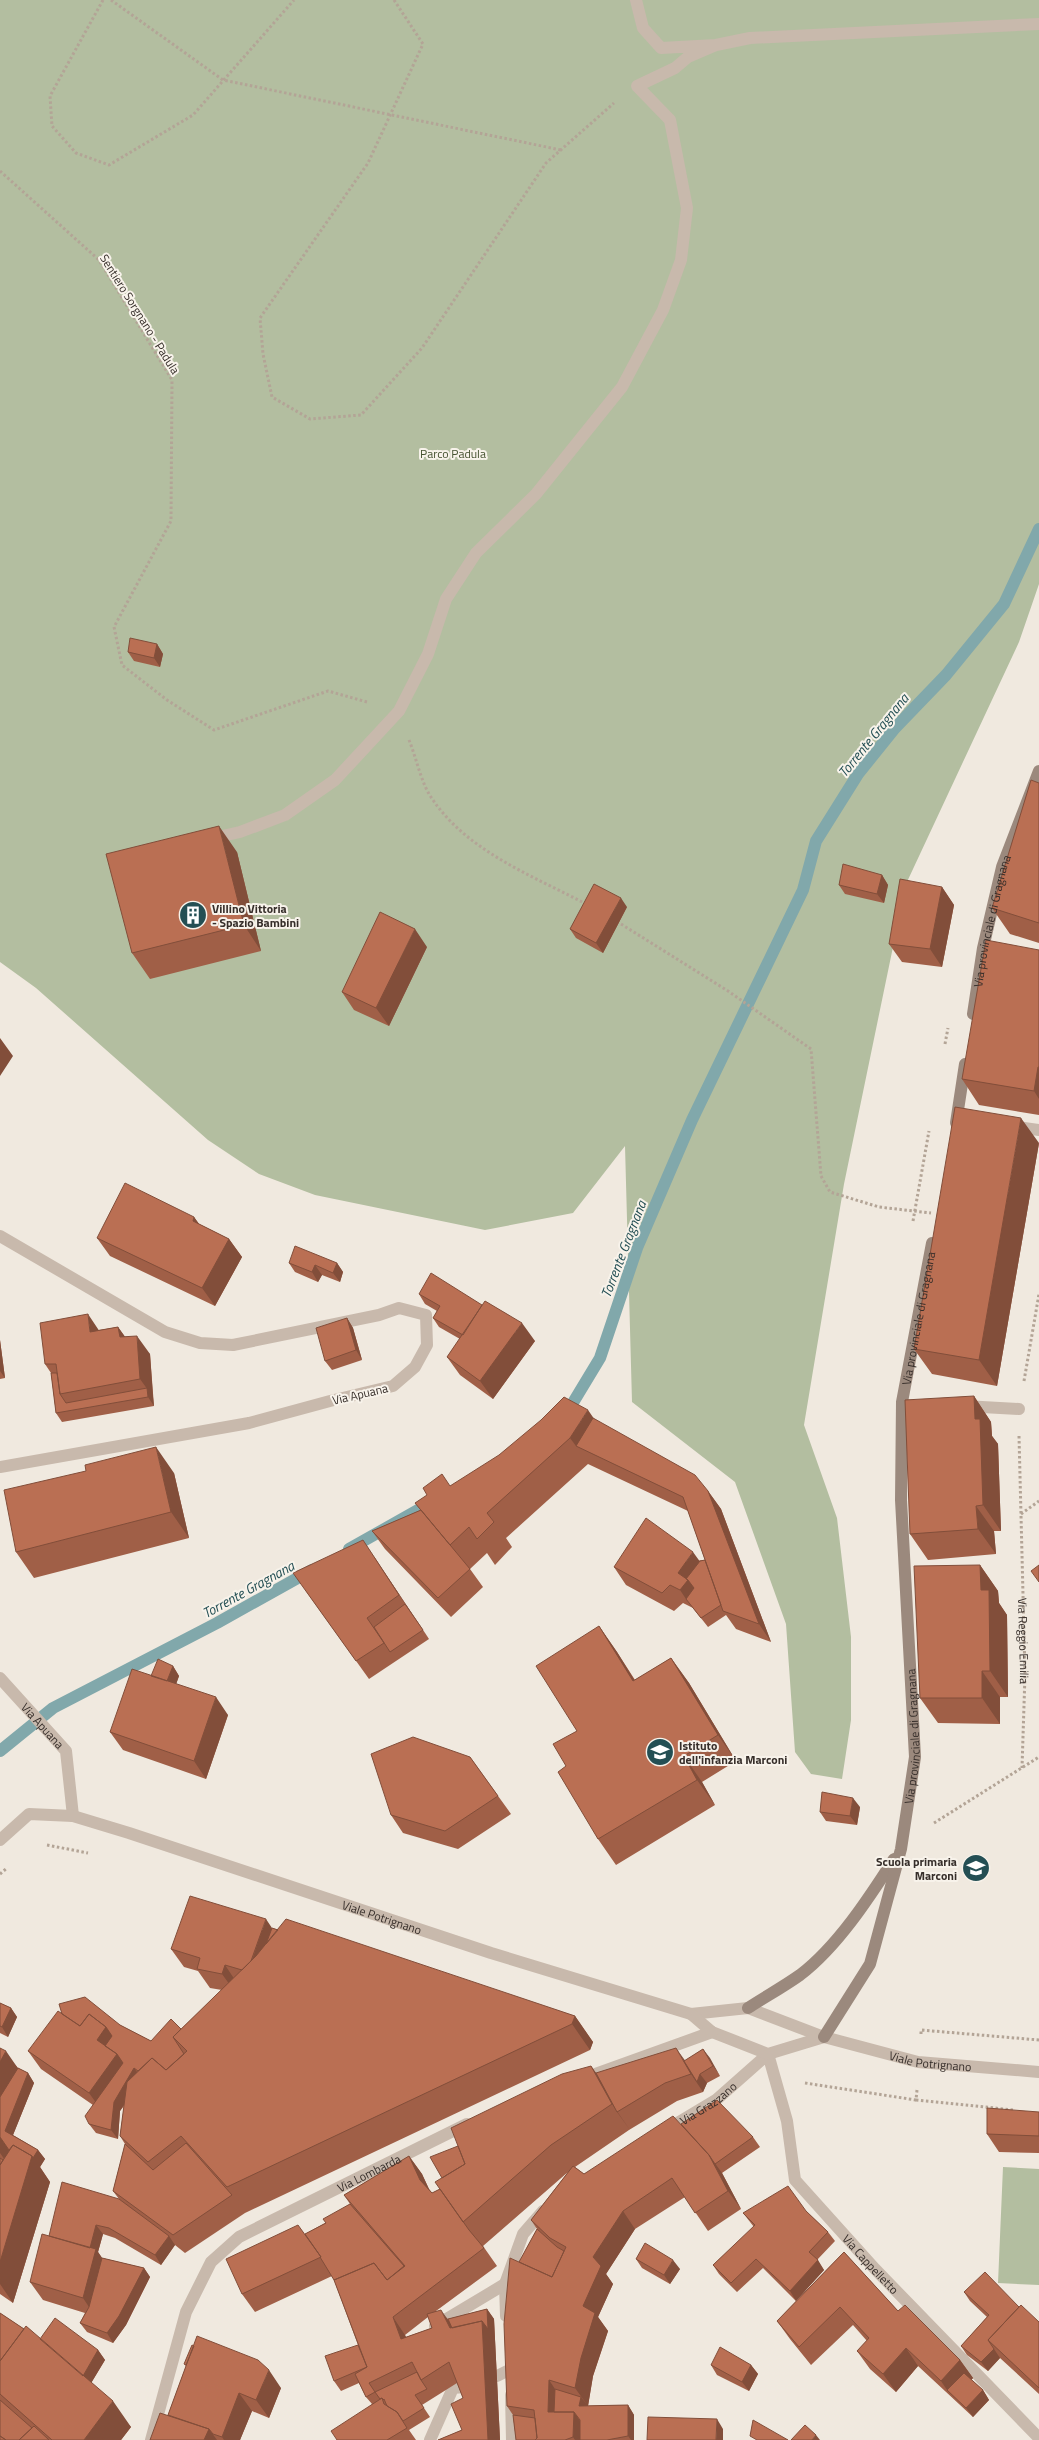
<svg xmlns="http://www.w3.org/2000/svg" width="1039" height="2440" font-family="'Titillium Web',sans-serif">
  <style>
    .green { fill: #b3bea0 }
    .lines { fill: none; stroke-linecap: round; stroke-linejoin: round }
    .stream { stroke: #81a8ab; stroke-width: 12 }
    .path { stroke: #b3a496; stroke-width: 3; stroke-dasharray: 2.5 2.5; stroke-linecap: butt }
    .service { stroke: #c8b9ac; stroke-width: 12 }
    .pedestrian { stroke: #c8b9ac; stroke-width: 12 }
    .minor { stroke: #c8b9ac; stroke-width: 12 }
    .secondary { stroke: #9b897d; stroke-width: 12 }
    .wall { fill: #a05f47; fill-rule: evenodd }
    .shaded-wall { fill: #824e3a }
    .building { fill: #ba6f53; stroke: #824e3a }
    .labels { text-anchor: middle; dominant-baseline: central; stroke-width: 4; stroke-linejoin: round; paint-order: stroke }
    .street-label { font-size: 12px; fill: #362e2a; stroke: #f8f3eb }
    .park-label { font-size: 12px; fill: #455230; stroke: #f8f3eb }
    .poi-label { font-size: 12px; font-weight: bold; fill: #362e2a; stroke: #f8f3eb; text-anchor: start }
    .water-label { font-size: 14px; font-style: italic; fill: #244f54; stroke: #f8f3eb }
  </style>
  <rect width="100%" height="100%" fill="#f0e9df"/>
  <path class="green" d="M0,0H1039V584L1019,642L906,884L844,1184L804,1425L837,1518L851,1637V1720L842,1779L811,1774L795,1752L786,1624L735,1482L632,1402L625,1146L573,1213L485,1230L315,1195L259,1174L208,1140L36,988L0,962Z
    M1003,2167L1039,2169V2285L998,2283Z"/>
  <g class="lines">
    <path class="stream" d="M563,1414L571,1406L600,1358L637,1248L692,1120L803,890L816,841L858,774L895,728L946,675L1004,604L1039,529
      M349,1549L434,1501
      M0,1751L53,1708L217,1623L312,1570"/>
    <g class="path">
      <path d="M103,0L50,96L52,126L76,153L109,165L193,115L294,0"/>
      <path d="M111,0L223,80L561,150"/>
      <path d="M394,0L423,44L368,163L260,318L263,354L272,397L310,419L361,415L422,348L546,163L614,103"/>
      <path d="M0,171L99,260L172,380L171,521L114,627L122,665L167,700L214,730L328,691L367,702"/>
      <path d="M409,740C416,757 420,778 429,794C464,850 529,874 586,904"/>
      <path d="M621,924L728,991L811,1049L821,1176L830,1192L879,1207L931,1213"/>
      <path d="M945,1044L948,1028"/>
      <path d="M913,1221L929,1131"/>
      <path d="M1024,1381L1039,1294"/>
      <path id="s1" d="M1019,1436L1025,1674L1022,1768"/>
      <path d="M1021,1514L1039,1501"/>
      <path d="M934,1823L1039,1757"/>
      <path d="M47,1845L88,1853"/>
      <path d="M0,1874L7,1868"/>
      <path d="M921,2034V2030L1039,2040"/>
      <path d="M805,2083L916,2100"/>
      <path d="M917,2090L916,2100L1014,2110"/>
    </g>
    <path class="service" d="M636,0L643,28L661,48L716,45L750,38L1039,24
      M209,839L240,832L285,815L335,780L399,711L428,654L446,599L476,553L536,494L622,387L663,310L681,260L687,208L670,120L637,86L675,68L688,57L716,45
      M1011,1126L1039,1130
      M964,1406L1019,1409"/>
    <g class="pedestrian">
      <path id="s2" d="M666,2130L716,2100L768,2054L787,2121L795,2180L875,2269L1039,2438"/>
      <path d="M506,2316L505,2284L523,2234L543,2211"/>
      <path d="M435,2326L505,2284"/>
      <path d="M497,2376L511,2369"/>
      <path d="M511,2395L512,2440"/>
      <path d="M430,2440L453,2388L464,2387"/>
    </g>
    <g class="minor">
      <path d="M0,1236L165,1332L200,1343L233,1345L379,1315L399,1308L426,1315L427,1345L415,1367L393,1386L330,1401L249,1423L0,1467"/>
      <path id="s3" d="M0,1678L66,1751L73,1816"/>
      <path id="s4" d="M0,1840L29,1814L73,1816L129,1833L491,1953L691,2014L748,2008L824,2037L918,2062L1039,2072"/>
      <path d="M691,2014L712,2032L768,2054L824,2037"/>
      <path d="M590,2076L712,2032"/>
      <path id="s5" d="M151,2440L186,2312L211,2262L239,2237L467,2124"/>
    </g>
    <g class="secondary">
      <path id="s6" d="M973,1014L983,948L1002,867L1039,771"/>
      <path d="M956,1123L965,1064"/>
      <path d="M748,2008C765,1997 783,1987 800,1975C837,1947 869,1898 894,1859"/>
      <path id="s7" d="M824,2037L870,1964L901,1849L915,1757L901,1500L902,1402L932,1243"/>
    </g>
  </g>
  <path class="wall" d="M157,644L163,654L160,667L134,661L128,652Z
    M1039,783V943L1010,934L992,908Z
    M237,852L261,951L150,979L132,953Z
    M882,875L888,885L884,903L845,894L839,885Z
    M942,887L954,905L942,967L902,962L889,944Z
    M627,907L603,953L576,938L570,929Z
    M427,947L389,1026L354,1010L342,992Z
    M1039,950V1115L979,1105L962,1079Z
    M1039,1143L997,1386L932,1374L914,1349Z
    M194,1217L199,1224L229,1239L242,1257L215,1306L110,1256L97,1238Z
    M289,1263H337L343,1272L340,1282L322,1275L318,1282L295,1272Z
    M419,1294L535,1341L493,1399L460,1375L447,1357L460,1339L439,1327L433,1318L437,1311L425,1304Z
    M347,1318L353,1328L362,1360L332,1370L325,1361Z
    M118,1327L125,1337L150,1354L154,1406L62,1422L56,1413L51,1373L45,1364L99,1330Z
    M0,1340L5,1378L0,1379Z
    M974,1396L991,1422L992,1436L998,1444L1001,1531H994L996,1554L928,1560L910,1534Z
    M593,1418L708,1491L721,1509L771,1642L736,1629L726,1615L708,1627L693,1608L683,1603L674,1611L626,1585L614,1567L705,1560L688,1511L588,1464L506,1538L512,1547L495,1565L487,1553L470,1569L483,1587L451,1617L385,1549L372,1531L421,1510L415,1503Z
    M174,1473L189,1538L34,1578L16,1552Z
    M375,1558L429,1639L369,1679L306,1591Z
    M980,1565L998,1591L999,1603L1007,1615L1008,1697H1000V1724L938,1723L920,1698Z
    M599,1626L617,1652L635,1680L671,1658L689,1683L736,1761L702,1782L715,1805L616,1865L598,1839L566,1766L577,1731Z
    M173,1666L179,1676L176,1684L228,1715L206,1779L123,1750L110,1732L151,1676Z
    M470,1757L511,1814L458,1849L403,1833L391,1815Z
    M860,1807L857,1825L826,1821L820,1812Z
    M272,1928L575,2016L593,2042L590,2050L245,2213L185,2253L175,2245L161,2265L115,2238L103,2234L98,2252L102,2258L144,2268L150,2277L126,2325L113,2343L87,2332L80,2323L85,2313L43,2300L30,2282L49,2236L119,2199L113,2191L125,2144L120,2136L124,2106L120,2111L118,2139L96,2133L89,2124L93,2105L41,2069L28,2051L62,2014L120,2025L151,2041L181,2029L222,1990L210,1988L198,1971L184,1967L171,1949Z
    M0,2003L11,2008L17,2017L8,2037L0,2033Z
    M0,2048L18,2068L28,2073L34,2083L13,2135L38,2150L45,2159L40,2167L50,2182L13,2303L0,2294Z
    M703,2049L720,2076L707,2083L703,2092L677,2101L629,2130L575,2167L584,2174L681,2124L753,2137L760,2147L722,2173L741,2209L708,2231L685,2197L635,2229L606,2274L613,2284L598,2317L608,2331L593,2376L588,2406L628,2405L634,2415V2440H516L513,2415L507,2406L519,2262L537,2229L531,2220L568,2172L483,2246L497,2266L436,2311L448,2319L487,2309L494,2319L500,2440H438L462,2430L463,2398L457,2383L422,2405L430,2417L409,2430L416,2440H337L372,2404L366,2397L359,2383L341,2391L334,2381L358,2345L334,2280L332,2276L255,2312L242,2294L305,2234L325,2223L350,2204L344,2195L409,2156L422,2174L429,2189L432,2193L440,2189L442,2178L458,2146L591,2066L596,2073L685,2061ZM428,2317L432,2328L406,2337L405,2335Z
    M1039,2112V2153L999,2152L987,2134Z
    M806,2211L828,2232L835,2241L817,2260L824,2270L796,2301L763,2268L737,2292L719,2274L713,2265L754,2227L743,2213Z
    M844,2252L898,2311L960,2360L973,2378L971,2380L983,2390L989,2400L973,2417L918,2366L896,2392L870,2369L857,2351L867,2341L853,2325L811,2365L790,2339L777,2321Z
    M636,2259L680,2269L670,2284L642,2268Z
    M964,2292L1019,2307L1039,2322V2394L1000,2358L988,2371L967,2355L961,2346L987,2317L970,2301Z
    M0,2313L24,2329L40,2339L98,2350L105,2360L91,2383L131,2427L121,2440H0Z
    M184,2364L281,2388L269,2418L252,2411L240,2440H150L168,2415L186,2366Z
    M711,2365H751L758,2374L749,2391L717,2375Z"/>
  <path class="shaded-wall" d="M157,644L163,654L160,667L154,658Z
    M219,826L237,852L261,951L244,925Z
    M882,875L888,885L884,903L877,894Z
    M942,887L954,905L942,967L930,949Z
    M621,898L627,907L603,953L596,943Z
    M415,929L427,947L389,1026L376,1008Z
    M0,1038L13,1056L0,1076Z
    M1038,1067L1039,1068V1099L1034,1091Z
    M1021,1118L1039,1143L997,1386L979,1360Z
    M194,1217L207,1235L193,1221Z
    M229,1239L242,1257L215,1306L202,1288Z
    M337,1263L343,1272L340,1282L333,1273Z
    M315,1265L322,1275L318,1282L312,1272Z
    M88,1314L100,1332H90Z
    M347,1318L353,1328L362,1360L356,1350Z
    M522,1323L535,1341L493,1399L480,1381Z
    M118,1327L131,1345L120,1337Z
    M137,1336L150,1354L153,1397L140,1379Z
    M0,1340L5,1378L0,1371Z
    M147,1388L153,1397L154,1406L148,1397Z
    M974,1396L991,1422L992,1436L998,1444L1001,1531L983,1505L975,1419Z
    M588,1410L606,1436L576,1446L570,1438Z
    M156,1447L174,1473L189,1538L171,1512Z
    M708,1491L721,1509L771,1642L759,1624Z
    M976,1506L994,1531L996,1554L978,1529Z
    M363,1540L429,1639L399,1595Z
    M693,1552L706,1570L701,1598L686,1599L680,1590L678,1573Z
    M980,1565L998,1591L999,1603L1007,1615L1008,1697L990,1671L981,1590Z
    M599,1626L617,1652L651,1707L633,1681Z
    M671,1658L689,1683L736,1761L718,1735Z
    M173,1666L179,1676L173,1693L166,1684Z
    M982,1671L1000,1697V1724L982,1698Z
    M216,1697L228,1715L206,1779L194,1761Z
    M684,1756L702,1782L715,1805L697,1780Z
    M853,1798L860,1807L857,1825L850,1816Z
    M266,1919L278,1937L248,1972Z
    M225,1965L237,1983L235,1992L222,1974Z
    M11,2008L17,2017L8,2037L2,2027Z
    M575,2016L593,2042L590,2050L572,2024Z
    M106,2027L119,2045L112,2055L97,2040Z
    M676,2048L689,2066L700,2074L707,2083L703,2092L691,2074Z
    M703,2049L710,2058L720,2076L713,2066Z
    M6,2051L24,2077L0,2117V2062Z
    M117,2054L130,2072L102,2111L89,2093Z
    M591,2066L609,2091L617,2112L630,2130L612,2104Z
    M134,2068L141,2077L120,2111L118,2139L111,2130L114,2102Z
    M28,2073L34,2083L11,2140L5,2131Z
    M0,2137L18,2163L12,2170L0,2153Z
    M38,2150L45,2159L40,2167L50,2182L13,2303L0,2284V2262L32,2156Z
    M709,2155L722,2173L741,2209L728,2191Z
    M409,2156L422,2174L433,2198L420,2180Z
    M623,2211L635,2229L606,2274L613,2284L598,2317L608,2331L593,2376L588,2406L575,2388L583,2306L593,2257Z
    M96,2225L103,2234L98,2252L109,2268L95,2316L83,2298L88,2255Z
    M169,2236L175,2245L161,2265L155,2255Z
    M673,2260L680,2269L670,2284L664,2275Z
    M818,2260L824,2270L796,2301L790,2291Z
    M144,2268L150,2277L126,2325L113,2343L107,2333Z
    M487,2309L494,2319L500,2440H488L482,2321Z
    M441,2310L454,2328H450Z
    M393,2317L405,2335L414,2357L401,2339Z
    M906,2348L918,2366L896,2392L883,2374Z
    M994,2349L1000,2358L988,2371L981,2362Z
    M98,2350L105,2360L87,2390L81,2380Z
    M960,2360L973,2378L956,2398L947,2390L941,2381Z
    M751,2365L758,2374L749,2391L742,2382Z
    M269,2370L281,2388L269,2418L256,2400Z
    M549,2380L561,2398L560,2421L548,2412Z
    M983,2390L989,2400L973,2417L966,2408Z
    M239,2393L252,2411L240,2440H224L222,2437Z
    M581,2397L588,2406H579Z
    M113,2401L131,2427L121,2440H84Z
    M628,2405L634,2415V2440H631L628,2436Z
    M574,2412L586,2430V2440H575L573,2437Z
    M717,2419L723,2429V2440H716Z
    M209,2429L217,2440H204Z
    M816,2435L820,2440H812Z"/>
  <path class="building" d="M130,638L157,644L154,658L128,652Z
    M1031,780L1039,783V923L992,908Z
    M219,826L244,925L132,953L106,854Z
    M843,864L882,875L877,894L839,885Z
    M900,879L942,887L930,949L889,944Z
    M594,884L621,898L596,943L570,929Z
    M380,912L415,929L376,1008L342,992Z
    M986,940L1039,950V1067H1038L1034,1091L962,1079Z
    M955,1107L1021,1118L979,1360L914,1349Z
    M125,1183L194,1217L193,1221L229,1239L202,1288L97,1238Z
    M295,1246L337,1263L333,1273L315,1265L312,1272L289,1263Z
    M431,1273L482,1305L463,1335L433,1318L440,1306L419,1294Z
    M485,1301L522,1323L480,1381L447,1357Z
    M88,1314L90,1332L118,1327L120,1337L137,1336L140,1379L60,1394L56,1364H45L40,1323Z
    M347,1318L356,1350L325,1361L316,1328Z
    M51,1373H57L60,1394L66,1403L147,1388L148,1397L56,1413Z
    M974,1396L975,1419H980L983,1505L976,1506L978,1529L910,1534L905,1400Z
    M564,1397L588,1410L570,1438L487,1513L494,1522L477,1539L469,1527L450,1545L415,1503L427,1495L423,1488L442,1474L450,1486L499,1455L541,1420Z
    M593,1418L695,1475L708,1491L759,1624L723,1611L683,1497L576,1446Z
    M156,1447L171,1512L16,1552L4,1490L86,1471L85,1465Z
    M421,1510L470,1569L438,1598L372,1531Z
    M646,1518L693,1552L678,1573L688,1580L680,1590L670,1585L662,1593L614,1567Z
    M363,1540L399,1595L367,1618L384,1643L356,1661L293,1573Z
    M705,1560L721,1605L701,1618L686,1599L694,1588L688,1580L686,1579L700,1561Z
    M980,1565L981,1590H989L990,1671H982V1698H920L914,1566Z
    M1039,1565V1582L1031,1571Z
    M405,1604L423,1630L390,1652L374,1627Z
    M599,1626L633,1681L671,1658L718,1735L684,1756L697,1780L598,1839L558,1772L566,1766L553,1744L577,1731L536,1666Z
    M158,1659L173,1666L167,1681L151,1676Z
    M132,1669L216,1697L194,1761L110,1732Z
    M413,1737L470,1757L498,1796L445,1831L391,1815L371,1754Z
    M822,1792L853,1798L850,1816L820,1812Z
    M190,1896L266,1919L251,1961L242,1970L225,1965L222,1974L197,1969L200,1958L171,1949Z
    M286,1919L575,2016L572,2024L227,2187L181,2136L148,2162L120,2136L127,2082L152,2058L166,2070L187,2051L173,2037L256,1956Z
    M272,1928L278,1930L266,1944Z
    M85,1997L120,2025L151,2041L171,2019L181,2029L173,2037L184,2054L166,2070L152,2058L138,2071L134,2068L114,2102L111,2130L89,2124L85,2116L123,2063L117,2054L105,2046L112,2036L106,2027L89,2014L80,2026L62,2014L59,2004Z
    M0,2003L11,2008L2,2027L0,2026Z
    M58,2011L80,2026L89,2014L106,2027L97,2040L117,2054L89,2093L28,2051Z
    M0,2048L6,2051L0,2062Z
    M676,2048L691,2074L665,2083L617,2112L596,2073Z
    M703,2049L713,2066L700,2074L697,2082L684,2061Z
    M591,2066L612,2104L551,2145L463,2222L435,2182L465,2164L451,2128L562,2074Z
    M18,2068L28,2073L5,2131L38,2150L33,2158L32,2156L13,2145L9,2150L0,2137V2097Z
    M717,2100L753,2137L715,2164L709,2155L681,2124Z
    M987,2108L1039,2112V2136L987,2134Z
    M673,2116L709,2155L728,2191L695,2213L672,2178L623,2211L593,2257L601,2266L583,2306L595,2313L581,2358L575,2388L549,2380L548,2412H574L573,2437L565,2440H535L537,2438L534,2410L507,2406L504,2324L510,2258L552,2277L566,2247L550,2238L531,2220L573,2166L584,2174Z
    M186,2143L232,2195L173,2235L113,2191L125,2144L153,2170Z
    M13,2145L32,2156L0,2262V2165Z
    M458,2146L465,2164L442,2178L430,2157Z
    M409,2156L420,2180L432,2193L440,2189L469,2230L484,2248L393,2317L401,2339L432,2328L427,2314L441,2310L450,2328L482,2321L488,2440H438L462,2430L451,2404L463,2398L449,2362L421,2380L412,2362L369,2383L375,2392L366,2397L355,2374L367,2367L334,2280L374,2263L387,2280L405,2266L344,2195Z
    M0,2158L3,2160L0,2165Z
    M62,2182L119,2199L169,2236L155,2255L109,2228L96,2225L90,2248L49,2236Z
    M788,2186L806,2211L828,2232L809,2252L818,2260L790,2291L756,2259L731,2283L713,2265L755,2225L743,2213Z
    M350,2204L404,2266L387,2280L374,2263L334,2280L320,2257H321L305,2234L326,2223L323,2219Z
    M298,2225L321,2257L242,2294L226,2259Z
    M537,2229L557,2247L564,2251L552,2277L519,2262Z
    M42,2234L96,2249L83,2298L30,2282Z
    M645,2243L673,2260L664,2275L636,2259Z
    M844,2252L898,2311L905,2305L960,2360L941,2381L906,2348L883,2374L857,2351L869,2338L840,2307L799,2347L777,2321Z
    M102,2258L144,2268L119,2316L107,2333L80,2323L89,2307Z
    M985,2272L1019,2307L988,2340L994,2349L981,2362L961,2346L989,2315L964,2292Z
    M1021,2305L1039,2322V2388L988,2340Z
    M487,2309L488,2329L482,2321L452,2328L448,2319Z
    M0,2313L24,2329L0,2361Z
    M55,2318L98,2350L83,2376L40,2339Z
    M26,2326L113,2401L84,2440H52L0,2394V2361Z
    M197,2336L258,2360L269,2370L256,2400L239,2393L222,2437L213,2434L209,2429L168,2415Z
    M192,2345L194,2346L186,2365L184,2364Z
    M358,2345L367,2367L334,2381L325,2356Z
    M720,2347L751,2365L742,2382L711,2365Z
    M417,2372L421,2380L427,2389L415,2395L424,2408L403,2421L397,2412L387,2406L384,2399L383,2400L382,2398L380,2399L375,2392Z
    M964,2373L983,2390L966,2408L947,2390Z
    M555,2389L581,2397L579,2406L628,2405V2436L607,2440H580V2420L574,2412H554Z
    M382,2398L384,2404L397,2412L407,2428L387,2440H337L331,2431Z
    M0,2400L32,2428L19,2440H6L0,2436Z
    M160,2413L209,2429L204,2440H150Z
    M513,2415L535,2418L537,2438L535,2440H516Z
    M648,2417L717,2419L716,2440H647Z
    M753,2420L788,2440H757L750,2436Z
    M805,2425L816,2435L812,2440H791Z
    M34,2426L49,2440H19Z
    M0,2436L6,2440H0Z"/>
  <defs>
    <g id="building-disc" transform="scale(1.4375)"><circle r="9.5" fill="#244f54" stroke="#f8f3eb"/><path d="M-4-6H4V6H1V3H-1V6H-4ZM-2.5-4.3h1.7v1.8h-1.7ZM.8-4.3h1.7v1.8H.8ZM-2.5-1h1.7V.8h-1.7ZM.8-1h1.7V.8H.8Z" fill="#fff"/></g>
    <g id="school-disc" transform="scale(1.4375)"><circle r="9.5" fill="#244f54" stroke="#f8f3eb"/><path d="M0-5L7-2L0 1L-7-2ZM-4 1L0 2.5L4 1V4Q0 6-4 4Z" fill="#fff"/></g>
  </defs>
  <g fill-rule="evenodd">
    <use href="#building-disc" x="193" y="915"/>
    <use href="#school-disc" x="660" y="1752"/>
    <use href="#school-disc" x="976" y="1868"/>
  </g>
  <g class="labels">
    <g class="street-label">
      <text transform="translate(140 314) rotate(58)">Sentiero Sorgnano - Padula</text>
      <text stroke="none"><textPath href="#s6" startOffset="95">Via provinciale di Gragnana</textPath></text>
      <text stroke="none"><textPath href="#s7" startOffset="739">Via provinciale di Gragnana</textPath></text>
      <text transform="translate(360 1394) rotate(-13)">Via Apuana</text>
      <text stroke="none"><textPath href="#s1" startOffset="205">Via Reggio Emilia</textPath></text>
      <text stroke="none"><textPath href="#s3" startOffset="64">Via Apuana</textPath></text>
      <text stroke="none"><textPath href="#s7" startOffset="319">Via provinciale di Gragnana</textPath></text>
      <text stroke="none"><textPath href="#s4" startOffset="408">Viale Potrignano</textPath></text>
      <text stroke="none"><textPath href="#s4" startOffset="980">Viale Potrignano</textPath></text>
      <text stroke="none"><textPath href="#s2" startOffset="50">Via Grazzano</textPath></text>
      <text stroke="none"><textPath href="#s5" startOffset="371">Via Lombarda</textPath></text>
      <text stroke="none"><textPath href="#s2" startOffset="370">Via Cappelletto</textPath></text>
    </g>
    <g class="park-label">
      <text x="453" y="453">Parco Padula</text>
    </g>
    <g class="poi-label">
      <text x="212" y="908">Villino Vittoria<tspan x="212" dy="14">- Spazio Bambini</tspan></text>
      <text x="679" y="1745">Istituto<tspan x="679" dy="14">dell'infanzia Marconi</tspan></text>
      <text x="957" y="1861" text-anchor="end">Scuola primaria<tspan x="957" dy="14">Marconi</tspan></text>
    </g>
    <g class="water-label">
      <text transform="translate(873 735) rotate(-51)">Torrente Gragnana</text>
      <text transform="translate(623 1249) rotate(-69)">Torrente Gragnana</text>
      <text transform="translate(248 1589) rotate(-29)">Torrente Gragnana</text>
    </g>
  </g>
</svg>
